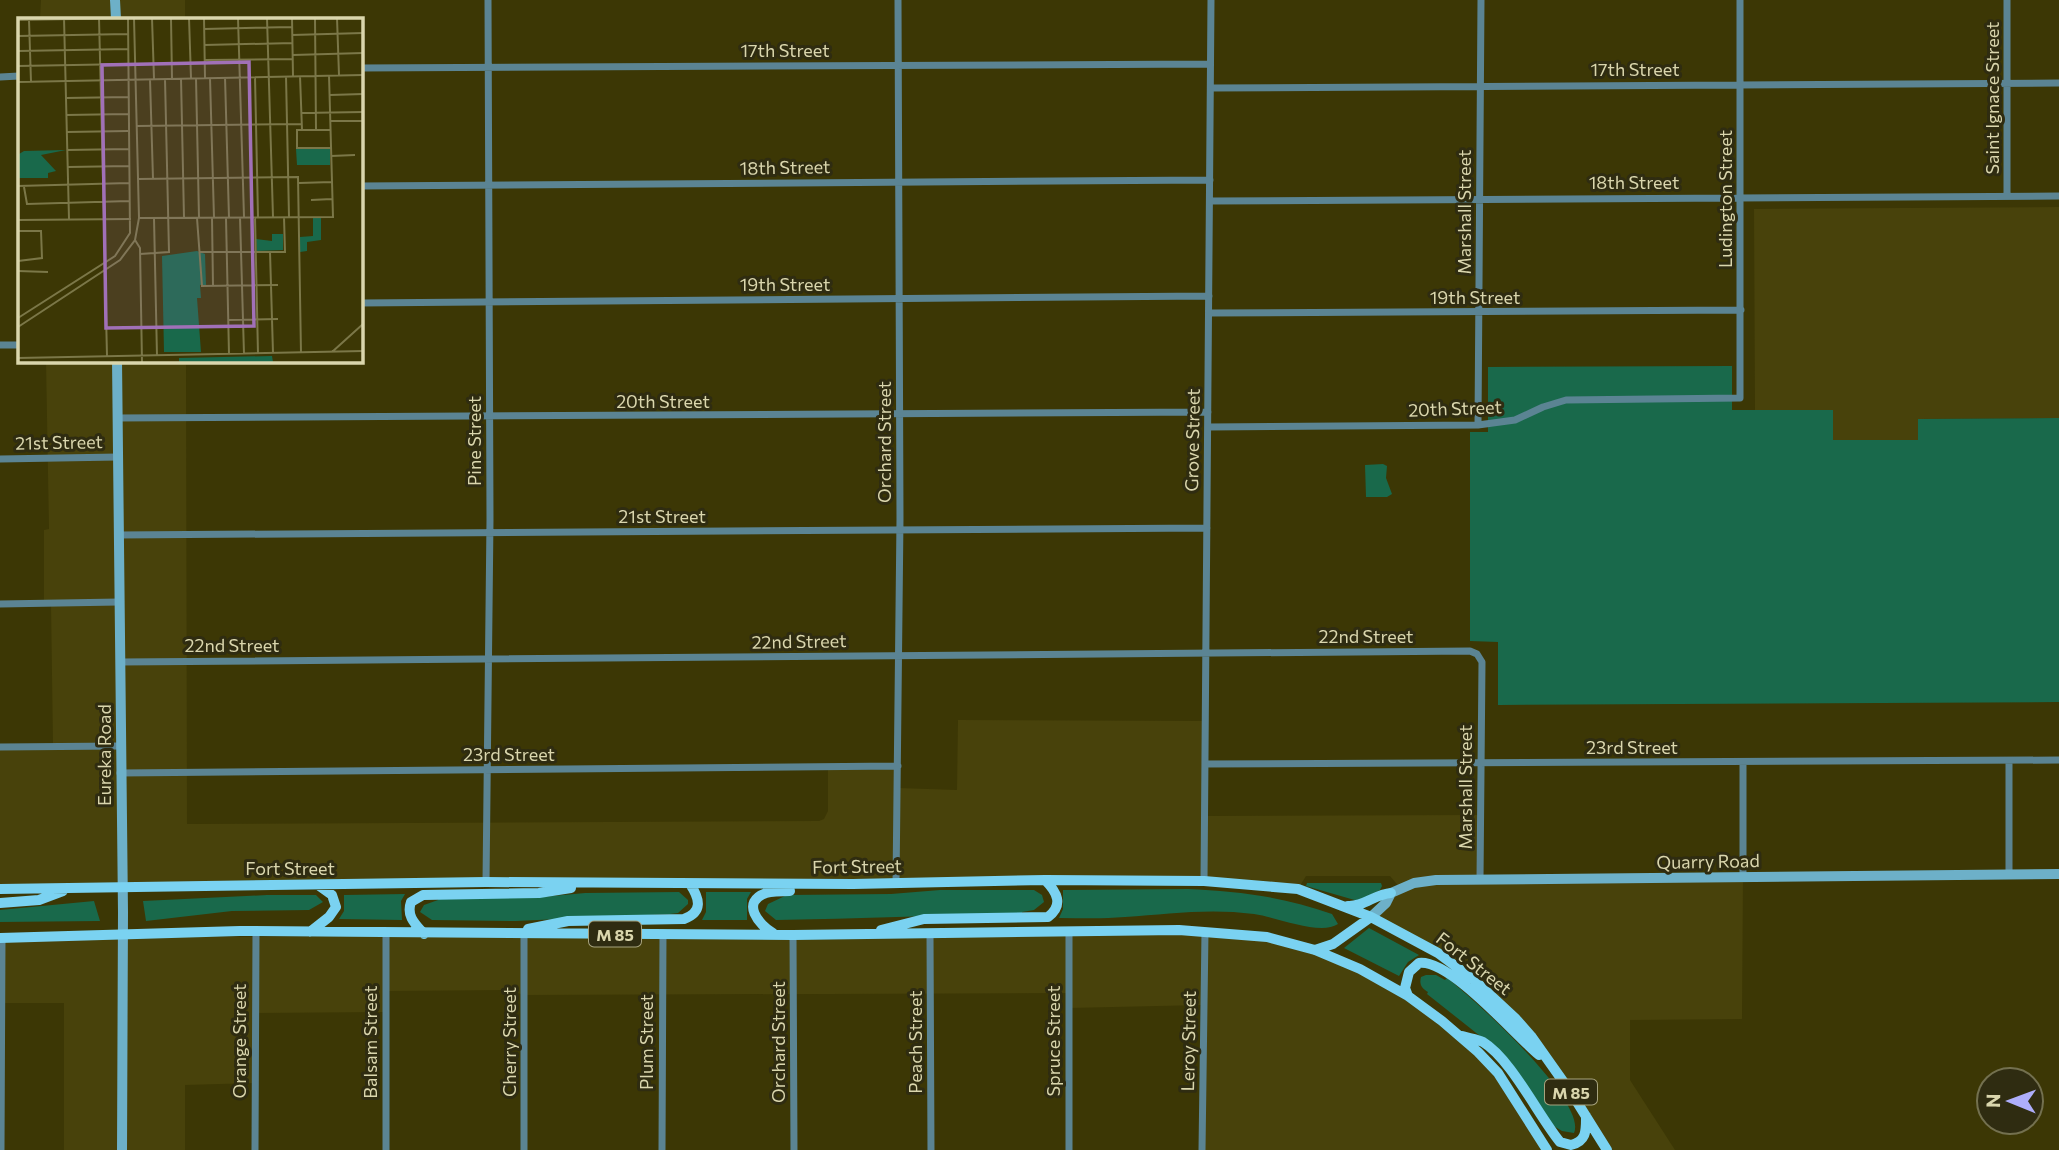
<svg xmlns="http://www.w3.org/2000/svg" width="2059" height="1150" font-family="Commissioner,sans-serif">
  <style>
    .built { fill: #48420b }
    .green { fill: #19694b }
    .lines { fill: none; stroke-linecap: round; stroke-linejoin: round }
    .street { stroke: #5b8493; stroke-width: 7 }
    .secondary { stroke: #6db0c8; stroke-width: 10 }
    .primary { stroke: #7ad2f1; stroke-width: 10 }
    .labels { text-anchor: middle; dominant-baseline: central; stroke-width: 6; stroke-linejoin: round; paint-order: stroke }
    .shield { fill: #2f2c11; stroke: #a7a37e; stroke-width: 2 }
    .shield-label { font-size: 16px; font-weight: bold; fill: #dad6ad }
    .street-label { font-size: 18px; fill: #dad6ad; stroke: #2f2c11 }
    .inset-road { fill: none; stroke: #7b7748; stroke-width: 2 }
    .view { fill: #a170b8; fill-opacity: 0.15; stroke: #a170b8; stroke-width: 3.5 }
    .inset-edge { fill: none; stroke: #dad6ad; stroke-width: 3.5 }
  </style>
  <rect width="100%" height="100%" fill="#3c3705"/>
  <path class="built" d="M41,0H185V19H40Z
    M2059,207V418L1919,419L1918,440H1833V410H1755L1754,209Z
    M46,361H186L187,824L819,821L824,819L828,811V767L898,766V788L957,790L958,720L1205,721V816L1480,815V879L1743,876L1742,1019L1630,1020V1080L1675,1150H1607L1572,1094L1474,980L1371,917L1401,889L1390,876H1306L1298,889L1204,881L0,889V747L53,746L51,604L44,603V530L49,529Z
    M1218,932L1315,950L1408,996L1478,1052L1547,1150H1202L1203,1005L1069,1008L1068,993L524,995L509,990L386,991V1012L256,1013L255,1083L185,1085V1150H64V1003H2L0,938Z"/>
  <path class="green" d="M1732,366V410H1833V440H1918V419L2059,418V702L1498,705V642L1470,641V432H1488V367Z
    M1383,464L1387,466L1386,478L1392,494L1387,497H1366L1365,465Z
    M1307,883H1381L1382,886L1380,890L1358,901L1306,886Z
    M1188,889C1238,891 1285,897 1332,914L1338,924C1320,936 1277,917 1254,914C1209,908 1169,914 1125,917C1103,919 1081,918 1059,918L1063,909V890Z
    M940,890H1034L1042,895L1044,902L1034,910L1022,912V914C940,915 858,919 776,920L765,911L768,904L787,895L891,894Z
    M679,892L688,900V904L678,913L670,914L516,921L432,920L420,912L424,905L438,900L439,897H542L585,893Z
    M706,892H751L747,899V920H702L706,912Z
    M405,894L401,901L402,920L339,919L344,911V895Z
    M267,895H316L323,902L309,910L232,911L146,921L143,901Z
    M94,901L100,921L0,922V910Z
    M1369,928L1419,955L1408,962L1399,976L1344,948Z
    M1426,975H1436L1445,980L1447,978C1473,998 1588,1102 1574,1133L1562,1131L1552,1125L1499,1051L1427,994L1428,992C1422,988 1419,985 1421,977Z"/>
  <g class="lines">
    <path class="street" d="M2007,0V196
      M360,68L1210,64
      M0,77L19,76
      M1211,88L2059,83
      M360,186L1210,180
      M1210,201L2059,196
      M360,303L1209,296
      M1209,313L1741,310
      M0,345H19
      M117,418L1208,412
      M1478,425L1481,0
      M1208,427L1478,425L1515,420L1543,407L1566,400L1740,398V0
      M0,459L118,457
      M118,535L1207,528
      M0,604L119,602
      M120,662L1470,651L1477,654L1482,662L1480,880
      M0,747L120,746
      M1205,764L2059,760
      M120,773L898,766
      M2009,874V761
      M1743,876V762
      M1204,881L1211,0
      M486,882L490,520L488,0
      M896,884L900,519L898,0
      M1069,932V1150
      M524,934V1150
      M930,934L931,1150
      M793,935L794,1150
      M1,1150L2,938
      M255,1150L256,932
      M386,1150V933
      M662,1150L663,933
      M1202,1150L1205,932"/>
    <path class="secondary" d="M115,0L116,19
      M117,360L123,912L122,1150
      M1371,917L1386,903L1391,893L1414,883L1436,880L2059,874"/>
    <path class="primary" d="M0,889L486,882L853,884L1045,880L1204,881L1298,889L1371,917L1438,953L1474,980L1516,1019L1531,1036L1572,1094L1607,1150
      M0,903L39,900L63,891
      M1348,906C1364,907 1375,894 1391,893
      M528,929L568,921L684,919C703,912 700,899 690,884
      M881,930L924,919L1048,917C1064,905 1057,892 1045,880
      M310,932L329,917L336,907L332,895L318,885
      M773,933C759,925 740,902 766,893C773,891 782,891 790,891
      M424,934C415,924 406,916 411,902L423,895L539,893L571,888
      M0,938L240,931L793,935L1179,930L1267,937L1315,950L1360,969L1408,996L1442,1021L1478,1052L1498,1073L1547,1150
      M1315,950L1333,944L1371,917
      M1408,996L1405,988L1409,972L1419,963C1450,959 1514,1034 1539,1055
      M1462,1036C1468,1038 1477,1039 1483,1042C1511,1059 1538,1115 1560,1142L1571,1145C1587,1141 1586,1130 1586,1116"/>
  </g>
  <g class="labels">
    <g class="shield">
      <rect x="589" y="921.5" width="52" height="25" rx="5"/>
      <rect x="1545" y="1079.5" width="52" height="25" rx="5"/>
    </g>
    <g class="shield-label">
      <text x="615" y="934">M 85</text>
      <text x="1571" y="1092">M 85</text>
    </g>
    <g class="street-label">
      <text x="785" y="50">17th Street</text>
      <text x="1635" y="69">17th Street</text>
      <text transform="translate(1992 98) rotate(-90)">Saint Ignace Street</text>
      <text transform="translate(785 167) rotate(-1)">18th Street</text>
      <text x="1634" y="182">18th Street</text>
      <text transform="translate(1725 199) rotate(-90)">Ludington Street</text>
      <text transform="translate(1464 212) rotate(-90)">Marshall Street</text>
      <text x="785" y="284">19th Street</text>
      <text x="1475" y="297">19th Street</text>
      <text x="663" y="401">20th Street</text>
      <text transform="translate(1455 408) rotate(-2)">20th Street</text>
      <text transform="translate(1192 440) rotate(-89)">Grove Street</text>
      <text transform="translate(474 441) rotate(-90)">Pine Street</text>
      <text transform="translate(59 442) rotate(-1)">21st Street</text>
      <text transform="translate(884 442) rotate(-90)">Orchard Street</text>
      <text x="662" y="516">21st Street</text>
      <text x="1366" y="636">22nd Street</text>
      <text transform="translate(799 641) rotate(-1)">22nd Street</text>
      <text x="232" y="645">22nd Street</text>
      <text x="1632" y="747">23rd Street</text>
      <text x="509" y="754">23rd Street</text>
      <text transform="translate(104 755) rotate(-90)">Eureka Road</text>
      <text transform="translate(1465 787) rotate(-90)">Marshall Street</text>
      <text transform="translate(1708 861) rotate(-1)">Quarry Road</text>
      <text transform="translate(857 866) rotate(-1)">Fort Street</text>
      <text x="290" y="868">Fort Street</text>
      <text transform="translate(1474 963) rotate(38)">Fort Street</text>
      <text transform="translate(239 1041) rotate(-90)">Orange Street</text>
      <text transform="translate(1053 1041) rotate(-90)">Spruce Street</text>
      <text transform="translate(1188 1041) rotate(-89)">Leroy Street</text>
      <text transform="translate(370 1042) rotate(-90)">Balsam Street</text>
      <text transform="translate(509 1042) rotate(-90)">Cherry Street</text>
      <text transform="translate(646 1042) rotate(-90)">Plum Street</text>
      <text transform="translate(778 1042) rotate(-90)">Orchard Street</text>
      <text transform="translate(915 1042) rotate(-90)">Peach Street</text>
    </g>
  </g>
  <g transform="translate(18 18)">
    <rect width="345" height="345" fill="#3c3705"/>
    <path d="M278,131H312V147H279ZM48,132L23,137L38,153L30,155V160H0L1,136L6,133ZM295,200H303V222L289,224V233L282,234V219L295,218ZM254,216H265V232L239,233L238,221L254,223ZM179,233L187,236L188,267H182L183,280H179L183,334H146L144,238ZM254,338L255,344H161V340Z" fill="#19694b"/>
    <path class="inset-road" d="M46,0L51,201M81,0L86,201M134,0L136,61M153,0L154,61M171,0L173,60M186,0L187,60M220,0L226,199M249,0L255,199M274,0L275,58M297,0L298,112M319,0L321,57M0,2L110,0M11,2L13,64M186,11L274,9M274,17L345,15M0,18L110,16M186,27L275,25M0,33L111,31M275,37L345,35M187,42L275,41M0,48L111,46M268,58L271,199M282,58L284,112M207,59L211,200M237,59L240,199M163,60L166,200M178,60L181,200M192,60L196,200M132,61L135,161M0,64L345,57M312,77L345,76M48,80L110,79M283,95L345,94M48,97L110,96M312,103H344M119,108L283,106M313,112H279V130H313M49,114L110,113M49,132L111,131M313,138L337,137M50,149L111,148M120,161L280,159L283,335M281,165L314,164M0,168L111,165M6,169L9,186L111,183M293,182L314,181M222,199L226,336M237,199L240,336M121,200L315,199L311,57M136,200L139,338M179,200L184,268L260,267M194,200L195,268M208,200L211,336M0,202L113,201M0,213H23L24,240L0,243M117,222L122,230L124,344M181,234H267L266,199M252,234L255,335M122,236L151,234L147,61M0,253L30,254M87,253L89,338M0,300L97,238L112,215L110,0M210,302L260,301M0,309L102,242L117,222L121,200L116,0M314,334L345,306M0,340L345,333"/>
    <path class="view" d="M231,44L236,308L88,310L84,47Z"/>
    <rect width="345" height="345" class="inset-edge"/>
  </g>
  <g transform="translate(2010 1101) rotate(271)"><circle r="33" fill="#2f2c11" stroke="#73704f" stroke-width="2"/>
  <path d="M0-5L12 26L0 18L-12 26Z" fill="#aeaefb"/>
  <text y="-10" font-size="19" font-weight="bold" text-anchor="middle" fill="#dad6ad">N</text>
  </g>
</svg>
